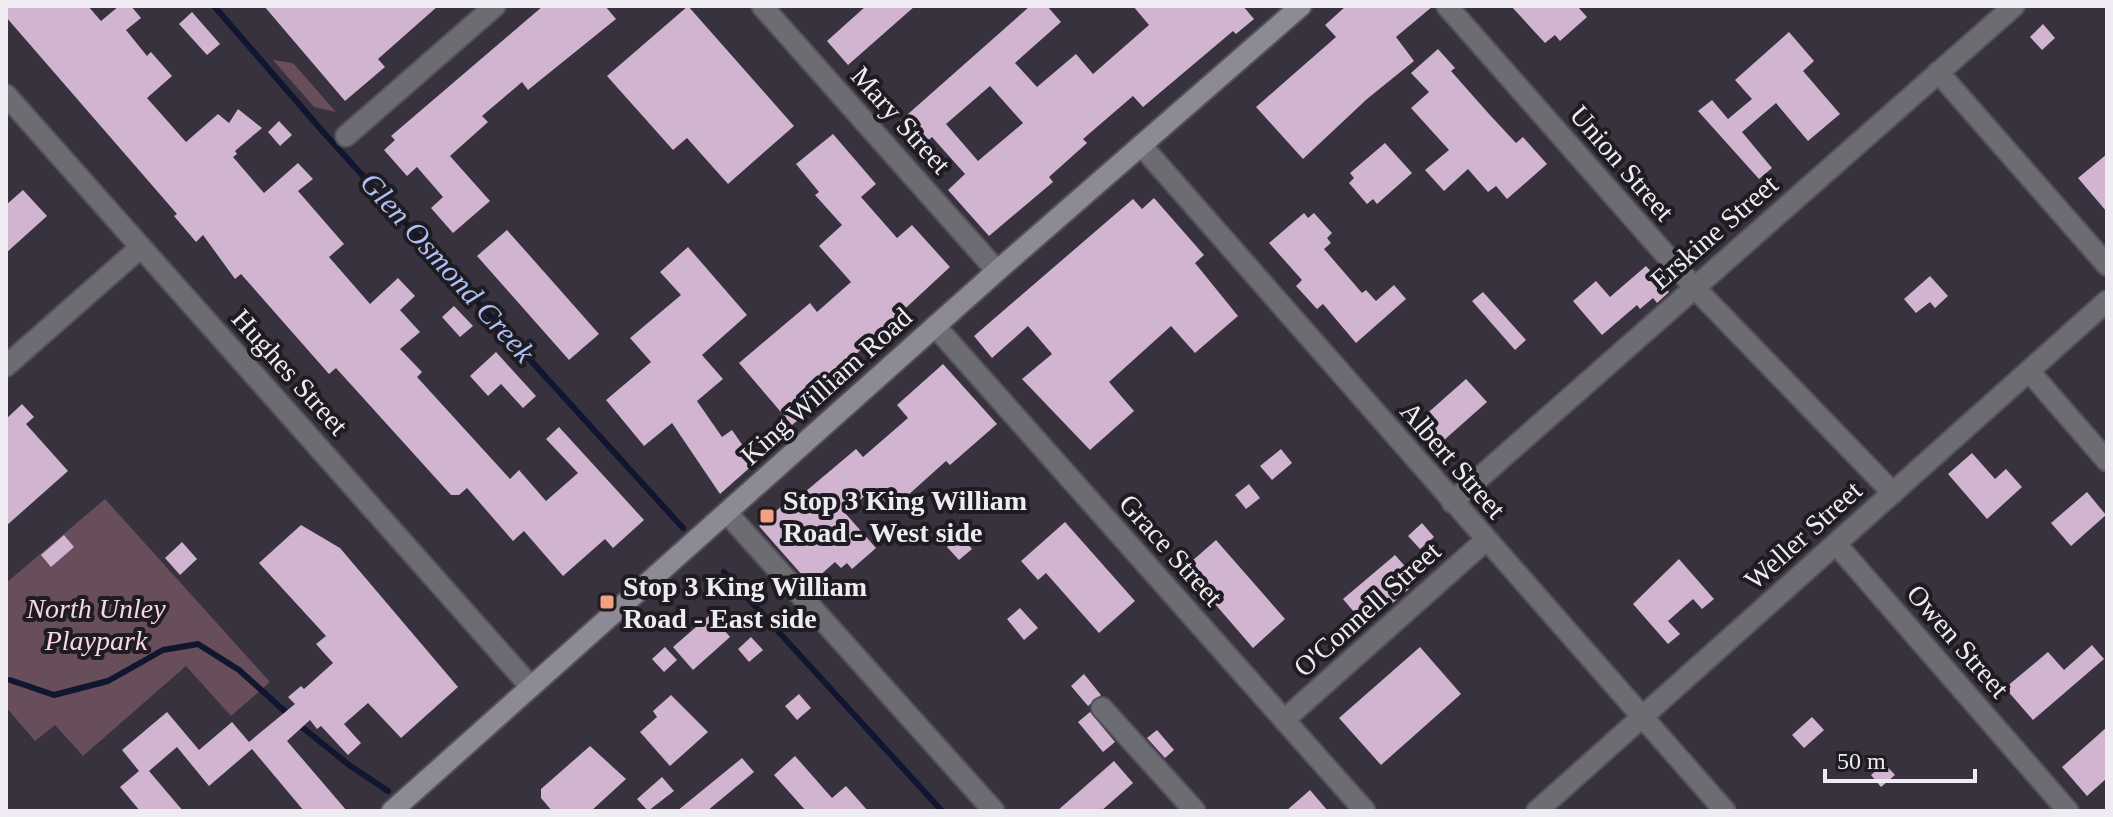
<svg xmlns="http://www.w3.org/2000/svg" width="2113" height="817" font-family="Georgia,serif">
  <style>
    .green { fill: #684d5b }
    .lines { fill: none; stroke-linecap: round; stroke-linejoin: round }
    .stream { stroke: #10162f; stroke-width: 6 }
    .building { fill: #d0b4d0; fill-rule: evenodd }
    .minor-casing { stroke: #55505b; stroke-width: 24 }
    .secondary-casing { stroke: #55505b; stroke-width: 24 }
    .minor { stroke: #6c6c73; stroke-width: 20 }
    .secondary { stroke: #8b8a95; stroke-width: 20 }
    .poi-dot { fill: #f3a082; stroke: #1e1b21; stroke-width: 3 }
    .labels { text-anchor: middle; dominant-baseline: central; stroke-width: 8; stroke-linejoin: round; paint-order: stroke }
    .street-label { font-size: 28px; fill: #efebf3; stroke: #1e1b21 }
    .poi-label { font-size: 28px; font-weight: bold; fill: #efebf3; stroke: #1e1b21; text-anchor: start }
    .park-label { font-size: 28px; font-style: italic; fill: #fad5e8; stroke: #1e1b21 }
    .water-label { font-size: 30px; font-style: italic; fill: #afc0f7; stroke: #1e1b21 }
  </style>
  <rect width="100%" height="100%" fill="#38323e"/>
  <path class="green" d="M273,60L293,63L336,112L314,107Z
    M105,499L270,682L231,716L186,666L83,756L55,725L35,741L6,707V583Z"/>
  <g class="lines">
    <path class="stream" d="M214,6L324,133L683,528
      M724,572L942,811
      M10,680L54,695L108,681L163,650L198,644L239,670L289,715
      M297,723L349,765L388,791"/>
  </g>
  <path class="building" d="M6,6H88L101,21L119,6H131L141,18L126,30L147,56L151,52L172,76L147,98L186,142L218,114L229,123L238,109L262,128L235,151L237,154L233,157L264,193L298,163L313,179L298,191L344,244L329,257L370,304L398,278L415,296L400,310L420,332L400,349L422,372L417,377L510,479L519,470L546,501L578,473L546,439L559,427L644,520L613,548L605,539L563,576L524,531L513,541L467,488L459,495H451L336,368L329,374L241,274L235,279L203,235L196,242L174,216L177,214L6,17Z
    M264,6H438L378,59L385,67L345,101Z
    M543,6H605L616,19L528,90L522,82L482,116L488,122L450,156L490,201L453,233L431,208L443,197L417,167L407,176L384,150L395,140L391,136Z
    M688,6L794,126L728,184L687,138L673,150L607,76Z
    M866,6H915L848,65L827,41Z
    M1030,6H1047L1061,22L1015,63L1037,87L1076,54L1093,74L1149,25L1133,6H1243L1254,19L1236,34L1233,31L1143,107L1133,96L1083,139L1087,143L1049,177L1053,182L989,236L948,190L965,174L932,137L921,147L899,122ZM990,86L1023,123L978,161L946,124Z
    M1346,6H1433L1396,37L1414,61L1367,99L1303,159L1256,107L1336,37L1325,25Z
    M1511,6H1577L1587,17L1560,41L1555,35L1545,43Z
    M192,12L220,44L207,55L179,24Z
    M2043,24L2055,38L2042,50L2030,37Z
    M1789,32L1814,61L1803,71L1840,114L1808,141L1776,103L1742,132L1772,168L1759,179L1698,111L1712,100L1728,119L1752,99L1735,80Z
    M1438,49L1455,68L1451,71L1489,114L1516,143L1523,137L1547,164L1507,199L1496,186L1488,192L1468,169L1444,191L1425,170L1449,150L1411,108L1429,92L1411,73Z
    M279,121L292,135L280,146L268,132Z
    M833,134L876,184L861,197L897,238L912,225L950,267L855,355L864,365L792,425L739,363L810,303L817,312L851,282L819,246L842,225L815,195L819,192L796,164Z
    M1385,143L1412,173L1377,204L1373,199L1367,204L1349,183L1354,178L1350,173Z
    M2107,154V212L2078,178Z
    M23,190L47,216L6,253V205Z
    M1154,198L1204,255L1195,263L1238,316L1195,353L1171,326L1109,382L1134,411L1090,450L1022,379L1052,354L1028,326L992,358L974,336L1133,199L1142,209Z
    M1304,213L1308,218L1314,213L1332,233L1327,238L1331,243L1324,249L1362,293L1366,290L1376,301L1394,285L1406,299L1356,343L1323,304L1317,309L1296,286L1302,280L1269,243Z
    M507,230L599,334L569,360L477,256Z
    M688,247L747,315L702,355L723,379L697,401L722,437L732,430L755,463L720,494L672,423L644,446L606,400L651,362L630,338L681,295L660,272Z
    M1646,266L1669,292L1657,303L1653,298L1640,309L1637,305L1602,335L1573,301L1596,281L1610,297Z
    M1930,276L1948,296L1935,308L1930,302L1916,313L1904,299Z
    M1483,292L1526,340L1515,350L1472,301Z
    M454,306L473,326L460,337L442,317Z
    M496,352L536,396L523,408L501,384L488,396L470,376Z
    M943,364L997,424L950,465L946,461L887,514L868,493L845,513L876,548L852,569L847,563L841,568L835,562L810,584L759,526L783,505L786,508L856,449L863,457L908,418L897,405Z
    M1466,379L1487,402L1443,441L1422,418Z
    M22,404L34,417L26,424L68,471L6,526V419Z
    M1281,449L1292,463L1272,480L1260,466Z
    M1972,453L1995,479L2006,469L2022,487L1987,519L1948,474Z
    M1249,484L1260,498L1246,509L1235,495Z
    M2087,492L2106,515L2071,546L2051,523Z
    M1065,522L1135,601L1099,633L1046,573L1038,580L1021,561Z
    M1422,523L1434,537L1420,549L1408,536Z
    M301,525L340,548L458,687L401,738L368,703L344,724L361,743L348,755L321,726L317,729L310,720L287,741L347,811H304L252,749L209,786L177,747L149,771L183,811H140L120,787L139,771L122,750L167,712L199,750L232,722L249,742L295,704L288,697L301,686L304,689L333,663L316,644L326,636L259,563Z
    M64,535L74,547L51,567L41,555Z
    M960,535L972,549L959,560L947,547Z
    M1216,540L1285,619L1253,648L1184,568Z
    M182,542L197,559L180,575L165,558Z
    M1395,555L1418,581L1366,626L1343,599Z
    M1679,559L1714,599L1702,609L1693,599L1668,621L1680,634L1668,644L1633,604Z
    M1020,608L1038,628L1024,640L1007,619Z
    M711,614L730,637L693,670L673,647Z
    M751,637L763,650L749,662L738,649Z
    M2092,645L2104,659L2033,720L2005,688L2048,652L2064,670Z
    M665,647L677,660L664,672L652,659Z
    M1420,647L1461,694L1381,765L1339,718Z
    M1084,674L1101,695L1088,706L1071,686Z
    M799,694L811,708L797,720L785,706Z
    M671,695L708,732L670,766L640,732L657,717L653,711Z
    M1090,712L1115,742L1103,752L1078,722Z
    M1812,717L1824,730L1804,748L1792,735Z
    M2107,727V778L2087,796L2062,767Z
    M1157,730L1174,750L1165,758L1147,738Z
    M590,746L626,779L591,811H552L541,798V789Z
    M795,756L832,798L846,786L868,811H806L774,775Z
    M742,758L754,772L707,811H677Z
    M1114,761L1133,783L1101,811H1057Z
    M1884,763L1895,775L1881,787L1871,775Z
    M662,777L674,791L648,811L637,799Z
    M1310,790L1328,811H1286Z"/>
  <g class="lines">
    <g class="minor-casing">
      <path id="minor" d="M762,6L997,271
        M1447,6L1694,287L1893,493
        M1938,72L2107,265
        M6,95L531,687
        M346,136L495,6
        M1141,145L1725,811
        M935,326L1365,811
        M6,366L141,247
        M2029,371L2107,461
        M1452,502L2014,6
        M727,513L994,811
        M1836,544L2068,811
        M1102,708L1195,811
        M1284,720L1486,540
        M1537,811L2107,301"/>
    </g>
    <g class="secondary-casing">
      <path id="secondary" d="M392,811L997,271L1301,6"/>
    </g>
    <use href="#minor" class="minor"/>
    <use href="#secondary" class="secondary"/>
  </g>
  <g class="poi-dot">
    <rect x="759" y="508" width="16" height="16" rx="4"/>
    <rect x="599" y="594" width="16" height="16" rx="4"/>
  </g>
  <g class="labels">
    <g class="street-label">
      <text transform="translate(901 120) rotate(48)">Mary Street</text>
      <text transform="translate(1622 163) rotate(49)">Union Street</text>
      <text transform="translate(1714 232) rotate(-41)">Erskine Street</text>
      <text transform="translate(290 372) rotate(48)">Hughes Street</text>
      <text transform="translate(826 386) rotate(-42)">King William Road</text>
      <text transform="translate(1453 460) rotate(49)">Albert Street</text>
      <text transform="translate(1803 535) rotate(-42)">Weller Street</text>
      <text transform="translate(1171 550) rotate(48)">Grace Street</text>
      <text transform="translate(1367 609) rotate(-42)">O'Connell Street</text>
      <text transform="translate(1958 641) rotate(49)">Owen Street</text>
    </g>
    <g class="poi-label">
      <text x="783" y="500">Stop 3 King William<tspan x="783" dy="32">Road - West side</tspan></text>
      <text x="623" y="586">Stop 3 King William<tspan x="623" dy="32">Road - East side</tspan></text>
    </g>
    <g class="park-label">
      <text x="96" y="608">North Unley<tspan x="96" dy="32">Playpark</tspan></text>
    </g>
    <g class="water-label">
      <text transform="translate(448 267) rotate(48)">Glen Osmond Creek</text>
    </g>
  </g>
  <rect width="2113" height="817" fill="none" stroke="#efebf3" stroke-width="16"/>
  <path d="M1825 769v12h150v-12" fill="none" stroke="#efebf3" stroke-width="4"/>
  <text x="1837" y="769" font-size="24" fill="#efebf3" stroke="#1e1b21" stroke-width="6" paint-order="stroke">50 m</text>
</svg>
